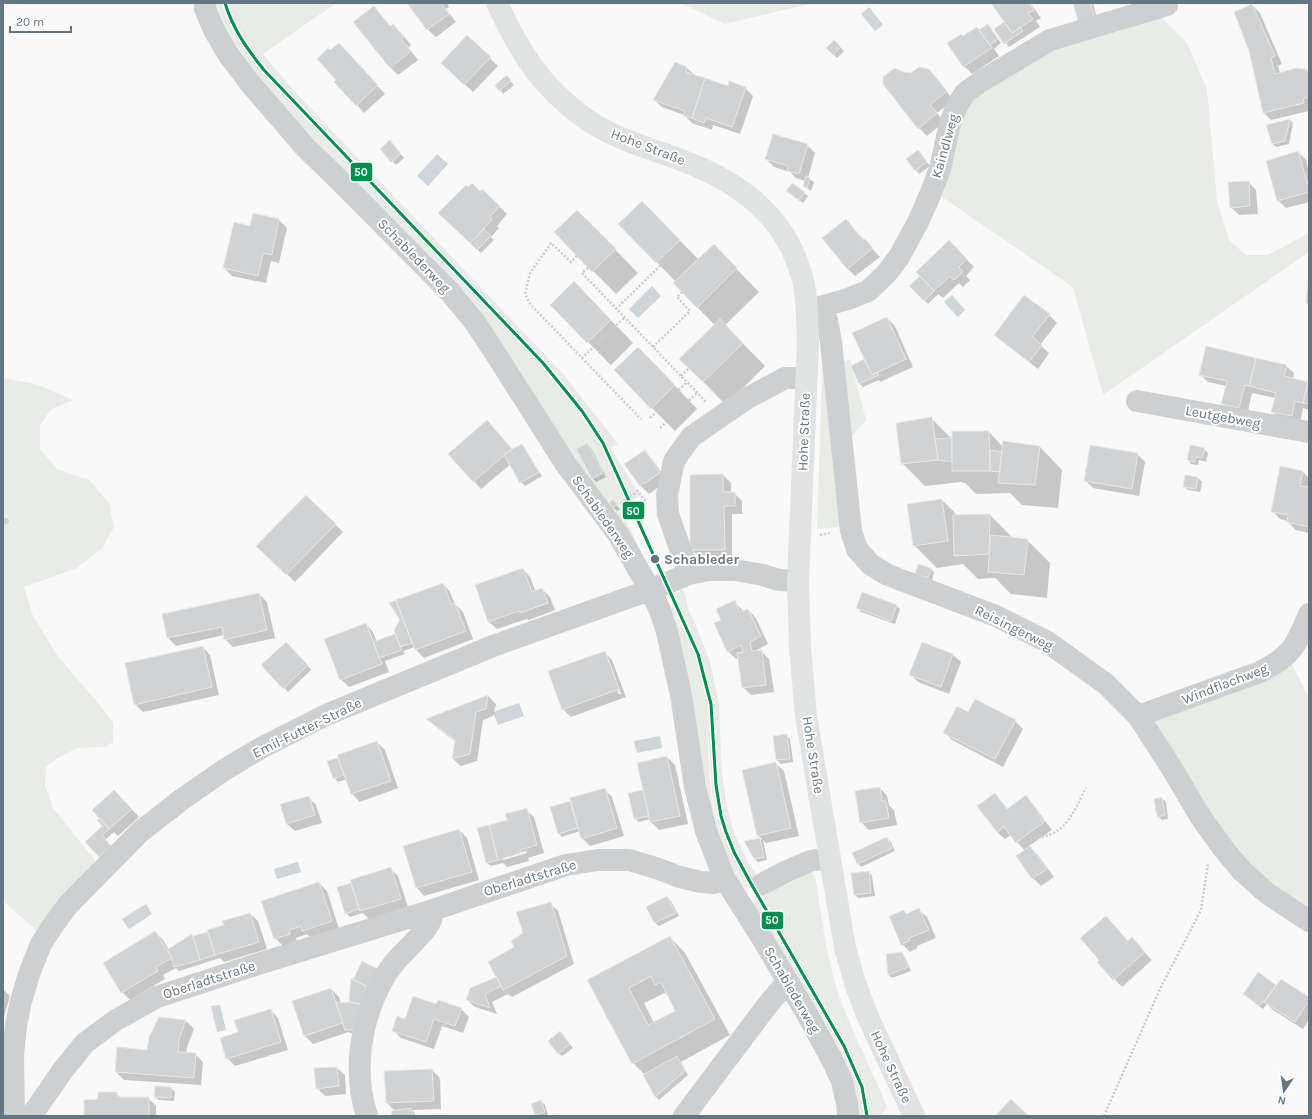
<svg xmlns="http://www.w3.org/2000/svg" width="1312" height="1119" font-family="Karla,sans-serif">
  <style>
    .built { fill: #e8e9e9 }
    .green { fill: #e8ebe6 }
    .water { fill: #ced6d9 }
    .shadow { fill: #0003; fill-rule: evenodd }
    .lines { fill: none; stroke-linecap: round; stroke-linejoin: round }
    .stream { stroke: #ced6d9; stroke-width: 6 }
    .building { fill: #d0d2d3; stroke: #e8e8e8; fill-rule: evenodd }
    .path { stroke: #cbcccd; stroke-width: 2.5; stroke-dasharray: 2 2; stroke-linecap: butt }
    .minor { stroke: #cecfd0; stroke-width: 22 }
    .major { stroke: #e1e2e2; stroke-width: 22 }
    .tram-1-casing { stroke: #fff; stroke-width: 6 }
    .tram-1 { stroke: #008f4d; stroke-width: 3 }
    .stop-dot { fill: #657683; stroke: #fff; stroke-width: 1.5 }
    .labels { text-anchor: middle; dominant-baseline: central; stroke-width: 4; stroke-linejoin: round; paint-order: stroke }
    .street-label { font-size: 14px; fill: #657683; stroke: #fff }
    .stop-label { font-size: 14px; font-weight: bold; fill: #657683; stroke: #fff; text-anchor: start }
    .line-badge { stroke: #fff; stroke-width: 1.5 }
    .badge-label { font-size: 11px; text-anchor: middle; font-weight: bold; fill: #fff }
  </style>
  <rect width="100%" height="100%" fill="#f9f9f9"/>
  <path class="built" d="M217,3H234L246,31L263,54L296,93L564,375L618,444L611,448L640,496L624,504L590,437L571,407L536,366L462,290L259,75L235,43L225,25Z
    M682,589L686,597L688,608L703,643L711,666L719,705L722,773L727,807L735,835L749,864L759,878L752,885L746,887L733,864L723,840L717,819L712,794L709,740L702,686L695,660L679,624L671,611L672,598Z
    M766,891L849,1037L860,1063L871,1095L875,1116H863L856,1081L847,1059L774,932L754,900Z"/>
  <path class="green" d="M209,3H217C223,30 242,54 259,75L462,290L536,366L571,407L590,437L624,504L620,507L650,571L528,391L254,80Z
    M234,3H336L263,54L246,31Z
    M681,3H814L725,24Z
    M1161,17L1187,43L1207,89L1217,201L1229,240L1246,255H1268L1309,233V252L1103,395L1073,287L942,197L950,159L963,115L972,102L985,91L1064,44Z
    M823,348L842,527L817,529Z
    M850,359L866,420L849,440L841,363Z
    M3,378L36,384L73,400L51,409L40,425V449L57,469L89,480L109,503L114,527L102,548L77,568L24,587L33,616L59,658L98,703L113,723V742L105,747L77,748L59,757L46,767L45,786L53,808L97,863L39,933L3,901Z
    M672,614C686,635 698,662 703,687C710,722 707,758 711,794C714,814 720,834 728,852C733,865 738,877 746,887L739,886L715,831Z
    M1291,662L1309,698V915L1236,855L1155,727V719Z
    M811,872L814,875L816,880C821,915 826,952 836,986C849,1027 871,1067 887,1107L880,1116H875L871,1095L860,1063L849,1037L766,891Z
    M754,900L774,932L847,1059L856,1081L863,1116H856L753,903Z"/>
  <path class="water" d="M869,7L883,25L875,31L861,14Z
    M437,154L448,164L428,186L417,176Z
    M652,286L661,296L638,318L629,309Z
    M952,295L965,310L958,317L944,302Z
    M519,703L524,716L498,725L493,712Z
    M660,736L662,748L637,753L634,741Z
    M298,862L301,872L277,879L274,869Z
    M146,904L152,914L129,929L122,919Z
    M220,1005L226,1030L217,1032L211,1006Z"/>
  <path class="shadow" d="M408,3H447L449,7L446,9L456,22L436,37L428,30Z
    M992,3H1030L1041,18L1036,21L1040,27L1009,47L995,29L1006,22Z
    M1074,3H1093L1098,23Z
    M1252,5L1260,13L1282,64L1278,66L1280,73H1309V111L1271,120L1263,112Z
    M381,15L391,27L393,25L401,33L411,45L408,47L418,60L398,75L390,67Z
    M988,25L1001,43L994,49L999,56L972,74L964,66L948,44L980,31Z
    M467,36L498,66L473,92L450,70Z
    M834,41L844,51L837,58L828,48Z
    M330,52H346L385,94L364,113L357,105L338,80Z
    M687,68L695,75L728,87L745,88L753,96L740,134L713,125L712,130L692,123L684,115L662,107L654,100Z
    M928,70L954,100L937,113L944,122L927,136L919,128L903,73L912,74Z
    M507,77L514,85L503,94L500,90Z
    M1290,120L1293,123L1289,144L1276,147L1273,144Z
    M393,145L404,158L396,165L392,161Z
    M807,145L815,153L808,178L814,182L811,191L804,186L805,181L796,178L790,172L774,167L766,159Z
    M1298,152L1306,160L1309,171V202L1286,208L1278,200Z
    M921,155L930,166L919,174L907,159Z
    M1248,182L1256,190L1258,214L1239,215L1231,207Z
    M792,184L808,196L803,203L791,195Z
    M482,190L507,214L497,226L499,228L491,237L494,240L481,253L447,221Z
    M254,215L279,220L287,228L279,263L271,261L266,283L232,276L224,268L251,227Z
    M846,220L880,257L855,276L847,268Z
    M620,224L665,225L699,260L714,246L759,292L725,325L765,366L726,405L681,359L715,325L697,307L676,282Z
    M600,234L638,273L616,294L593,271Z
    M949,241L974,267L966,276L970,280L963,287L959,283L943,298L938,294L928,304L911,286L921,276Z
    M551,305H596L633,343L611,365Z
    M1049,315L1057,323L1040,345L1049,353L1038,369L1003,342L995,335Z
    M887,318L895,326L913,367L880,382L879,380L863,387L860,384L852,366L866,360Z
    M1286,366L1294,373L1293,379L1308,383L1309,380V410L1303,408L1300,424L1280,419L1272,411L1275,398L1252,393L1247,415L1230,411L1223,404L1226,386L1208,382L1200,374Z
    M661,371L697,409L675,431L652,408Z
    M932,419L953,440L989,432L1003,447H1040L1062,470L1058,508L1022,505L1010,493L976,494L965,483L961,482L925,486L902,463Z
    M587,444L591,448L606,477L596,482L592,478Z
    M522,445L525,449L542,476L525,486L521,482L511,464L481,489L450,454L512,450Z
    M1204,449L1208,453L1206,462L1199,460L1198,465L1191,464L1188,460Z
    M644,451L652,459L667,481L649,494L641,486L626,464Z
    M1137,454L1145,462L1139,496L1093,488L1085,480Z
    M1281,468L1303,472L1309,478V533L1296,530L1288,522V521L1280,519L1272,511Z
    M723,475L731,483V493H734L742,501V514H732V557H699L691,549Z
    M1186,476L1198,478L1202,482L1200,492L1188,490L1184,486Z
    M306,496L343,532L295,582L258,546Z
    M942,500L958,516L990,515L1013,538L1027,540L1050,563L1047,598L1011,594L995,578L978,579L963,564L937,568L914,545Z
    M613,501L620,509L617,511L614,508Z
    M523,569L530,577L536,592L542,589L550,597L555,610L529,620L527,619L497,629L489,622L476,586Z
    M931,569L934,572L932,581L920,578Z
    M443,584L450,592L455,604L463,612L473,639L424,658L416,650L415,647L403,651L405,654L385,661L389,672L349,687L341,679L366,624L373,632L377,642L397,634L402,620L390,603Z
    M259,594L267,602L275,638L233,647L225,639L224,635L176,646L168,638L163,615Z
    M734,601L744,612L748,610L756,618L768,644L757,650V651H761L769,659L774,692L751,695L743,687L739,658L736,659L728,651L723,620Z
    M896,605L900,609L895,624L861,612L858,608Z
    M286,643L311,670L288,692L263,665Z
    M922,643L953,655L961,662L949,694L918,682L910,674Z
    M203,647L210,655L219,695L143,712L135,704Z
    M604,652L612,660L626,697L571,717L563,709ZM607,660H609L621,694H619Z
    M488,696L496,704L493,716L483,720L477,761L461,766L453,759L456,742L436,727L428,719Z
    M968,713L1015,721L1023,729L1003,767L952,740L944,732Z
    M787,736L790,739L793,762L781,764L777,760Z
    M377,742L385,750L398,788L360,802L352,794L347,779L338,782L334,778L328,762Z
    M667,757L675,765L688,824L659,830L651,822L650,819L639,822L635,818L643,791Z
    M776,764L784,771L799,836L766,843L763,840L767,860L758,862L754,858L746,842L762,839L758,836Z
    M880,788L887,796L889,805L894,810L897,825L869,830L861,822Z
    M605,790L612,797L624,836L590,846L582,838L580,831L562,837L558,833L570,802L573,805Z
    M995,794L1008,809L1026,796L1033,804L1052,830L1029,846L1038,855L1054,877L1041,886L1033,878L1025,851L1011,835L1005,839L997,832L979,806Z
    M308,797L316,805L322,823L295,831L287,824Z
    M1162,798L1166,802L1168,819L1162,820L1158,816Z
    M122,799L139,817L118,836L114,832L105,840L114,850L103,860L86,842L104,827Z
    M526,810L534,817L544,853L528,858L529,861L507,867L503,863L491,866L487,863L478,829L508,821ZM526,851L527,853L503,860V858Z
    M459,830L467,838L479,880L424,896L417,888L404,846Z
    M887,838L891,842L895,851L861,867L858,863Z
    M390,868L398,876L408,907L369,919L363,913L350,917L346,913L338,888Z
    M868,872L872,876L875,896L858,898L855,895Z
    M319,883L327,891L339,929L311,938L307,934L296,938L297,942L283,946L275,938Z
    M667,897L671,901L679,916L659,926L655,923L647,907Z
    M551,904L558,911L574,964L512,997L508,994L492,1002L497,1014L475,1007L467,1000L498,978L524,934Z
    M919,910L927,917L936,938L917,946V948L910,952L902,944L904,911L907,915Z
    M250,914L258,921L267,949L224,962L220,958L179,971L176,968L163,975L165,979L130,1000L122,992L155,932L163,940L169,950L192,935L194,937L225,926L224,922Z
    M670,937L685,953L730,1035L681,1062L688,1075L659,1100L655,1096L645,1075L633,1063L589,981ZM665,993L670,998L677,1011L654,1023L644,1003Z
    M1139,947L1152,960L1122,987L1098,962Z
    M901,953L905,957L911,971L892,978L889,975Z
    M377,970L357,1033H350L349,1032L313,1044L305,1036L293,1001L331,989L339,997L341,1003H349L353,981Z
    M1276,985L1309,998V1020L1303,1029L1273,1010L1267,1004L1263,1009L1247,997Z
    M3,989L10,996L3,1020Z
    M437,1005L461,1009L469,1017L463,1033L442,1026L434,1049L401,1038L393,1030L406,1020Z
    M271,1010L278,1018L288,1050L235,1066L227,1058L239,1033Z
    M160,1018L186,1021L194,1029L187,1047L186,1053L195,1054L203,1062L201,1085L124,1080L116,1072L148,1051Z
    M560,1032L573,1048L562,1056L558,1053Z
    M337,1068L345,1075L346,1094L325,1096L317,1088Z
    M432,1070L440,1078L441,1109L412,1110L414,1112L415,1116H393L395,1111L387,1103L385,1072Z
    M171,1088L175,1092L174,1101L159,1100L155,1097Z
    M116,1093L121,1098H148L156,1106V1116H85L99,1100Z
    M541,1101L545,1105L548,1115L537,1116L536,1115L532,1104Z"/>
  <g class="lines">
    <path class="stream" d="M3,522L6,521"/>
  </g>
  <path class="building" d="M407,3H441L449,14L427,30Z
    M991,3H1029L1034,10L1028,13L1033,19L1012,33Z
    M1073,3H1091L1095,20L1079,24Z
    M1252,4L1275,56L1271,58L1275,74L1296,68L1305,69L1309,71V96L1303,99L1304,103L1263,113L1249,51L1234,12Z
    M374,6L390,26L393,24L404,37L401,39L411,51L390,68L353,22Z
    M1004,22L1012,33L1020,27L1023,31L1004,44L994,29Z
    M988,24L998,39L990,45L979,30Z
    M977,27L992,48L963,67L947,43L961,34L963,36Z
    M467,35L491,57L464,85L441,63Z
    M834,40L841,47L833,55L826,48Z
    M339,43L378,85L356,106L334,82L336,80L317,59L328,48L330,50Z
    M675,62L687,67L686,72L705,78L692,118L683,116L685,111L653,100Z
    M919,67L929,69L947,91L930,105L937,113L918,129L883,84V77L895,68L903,72L911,73Z
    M507,75L511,81L499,91L495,85Z
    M705,78L728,86L729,81L746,87L732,127L706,118L704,123L692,118Z
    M1290,119L1285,141L1272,144L1266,125Z
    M773,134L808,144L799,174L787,171L788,166L765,159Z
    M390,140L401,154L391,162L380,149Z
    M918,150L927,162L915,171L906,159Z
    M1298,151L1309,188V192L1277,201L1266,161Z
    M806,176L810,178L807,188L803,186Z
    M1249,181L1250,206L1230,208L1228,182Z
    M472,183L480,191L482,189L500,206L490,217L492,220L470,243L438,213L466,185L468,187Z
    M792,183L805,192L799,200L786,191Z
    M642,201L680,240L656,263L618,224Z
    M577,210L616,249L592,272L554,232Z
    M253,213L279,219L272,255L263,253L258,276L223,268L234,222L250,226Z
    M846,219L863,240L865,239L873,248L847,269L822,238Z
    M484,229L491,236L477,250L470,243Z
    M949,240L967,259L959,267L963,272L954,280L950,276L934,291L916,272Z
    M714,244L737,268L697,308L673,283Z
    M920,276L934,291L924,301L909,286Z
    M1309,279V304L1306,303L1308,280Z
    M574,281L611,320L587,343L550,305Z
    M1024,295L1050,314L1032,337L1042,345L1029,362L994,335Z
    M887,317L906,359L872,375L852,333Z
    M720,319L743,343L703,382L679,359Z
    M1206,346L1256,358L1249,386L1245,385L1239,408L1221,404L1227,381L1199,375Z
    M638,347L675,385L651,409L614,370Z
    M1256,358L1287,365L1284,376L1308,382L1303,403L1295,401L1292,416L1271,412L1276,393L1249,386Z
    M864,359L872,375L877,372L879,375L859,384L851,366Z
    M1309,376V404L1303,403Z
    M932,417L938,460L901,464L896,423Z
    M487,420L512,449L473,482L448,454Z
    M952,431H989L990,471H952Z
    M952,438V462L938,460L935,439Z
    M1003,441L1040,446L1035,485L998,483Z
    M587,443L603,473L592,479L576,449Z
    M522,444L539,472L520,483L504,455L512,449Z
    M1090,445L1138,453L1132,489L1084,481Z
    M1190,445L1205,448L1202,458L1196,457L1194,462L1187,460Z
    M645,450L660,473L640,486L624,464Z
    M990,450L1002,452L1000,472L990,471Z
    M1280,466L1303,471L1300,486L1309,487V527L1287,522L1288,515L1271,512Z
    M723,474V492H735V506H724L725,550H690V475Z
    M1185,475L1198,477L1196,489L1183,487Z
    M306,495L336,524L286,575L256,546Z
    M613,499L617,504L613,509L609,503Z
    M942,499L948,541L913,546L907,504Z
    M990,514L989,554L954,556L953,515Z
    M991,535L1028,539L1024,575L988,572Z
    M918,564L931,568L928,578L915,574Z
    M523,568L532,592L542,588L548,603L520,613L519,611L488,622L475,585Z
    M443,583L451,604L455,603L466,631L415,650L396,600Z
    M862,592L897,605L891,621L856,608Z
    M259,593L267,630L224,640L222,627L167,638L162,614Z
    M396,600L412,643L400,647L394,630L400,620L389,603Z
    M735,600L740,612L748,609L761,636L750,642L752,651L762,650L766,685L742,688L737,653L743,652L741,645L727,652L714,623L721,620L716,609Z
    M366,623L382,664L340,680L324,639Z
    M395,634L402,650L379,658L373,642Z
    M286,642L308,665L283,689L261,665Z
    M922,642L953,654L941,687L909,675Z
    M203,646L212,687L134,705L125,663Z
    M605,651L619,689L562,710L548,671Z
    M488,695L486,709L476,712L470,754L452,759L455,740L426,719Z
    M975,699L1016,720L995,759L943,733L957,706L968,712Z
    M787,734L790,759L776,760L773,736Z
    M377,741L391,781L351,794L337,755Z
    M667,756L680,816L650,822L637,763Z
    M338,758L344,775L333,779L327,761Z
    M776,762L791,828L757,836L742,770Z
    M880,787L882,801H886L889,818L860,823L855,791Z
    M605,788L617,828L581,839L570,798Z
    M114,790L132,809L109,829L92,810Z
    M643,790L649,816L634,819L628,793Z
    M995,793L1007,809L1026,795L1045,821L1016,843L1004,827L997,832L977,806Z
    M309,796L315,815L286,824L280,804Z
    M1162,797L1165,815L1157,817L1154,799Z
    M570,801L578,828L558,834L550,807Z
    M527,808L537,845L520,850L521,853L498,860L489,825L507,820L505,814Z
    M100,818L109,829L102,835L111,846L99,857L85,842L102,826L97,820Z
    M489,825L498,860L486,863L477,828Z
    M459,829L472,872L416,888L403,846Z
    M887,837L892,848L857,864L852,853Z
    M760,838L764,857L754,859L744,841Z
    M1030,846L1047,869L1032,879L1016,856Z
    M391,867L401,899L360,911L350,880Z
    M869,871L871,893L854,895L851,873Z
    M319,882L332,921L302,931L301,926L289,930L290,934L274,939L261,901Z
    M351,883L359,909L345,914L337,887Z
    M667,896L676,913L654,923L646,907Z
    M551,902L567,956L503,990L488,962L514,947L511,941L523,933L516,912Z
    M919,908L929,930L909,938L910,940L901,945L889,916L904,910L906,914Z
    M250,913L259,942L215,955L207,930L224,925L222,921Z
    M1106,916L1128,941L1132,937L1145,952L1113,980L1097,962L1099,960L1080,938Z
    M155,931L172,958L156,967L158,971L121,993L103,963Z
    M208,932L215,955L200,960L193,936Z
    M192,934L200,960L174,967L172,958L167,950Z
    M670,936L715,1019L632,1064L587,980ZM651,976L655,985L661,982L675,1011L648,1025L629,988Z
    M902,952L908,967L888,975L886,954Z
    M362,961L378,969L369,987L353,980Z
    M1258,972L1276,985L1264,1002L1263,1001L1259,1006L1243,994Z
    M497,977L501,986L485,994L490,1008L466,1000L470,988Z
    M351,978L366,986L363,1005L349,1002Z
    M1281,979L1309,997V1001L1295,1022L1264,1002Z
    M331,988L343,1023L304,1036L292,1001Z
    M413,996L436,1004L438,1000L462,1008L455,1026L434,1019L426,1042L392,1031L397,1016L405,1019Z
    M349,1002L363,1005L353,1030H345L336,1003Z
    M271,1009L281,1042L226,1059L220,1038L238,1032L234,1020Z
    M159,1017L186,1020L179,1039L178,1052L196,1053L194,1078L115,1072L117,1047L147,1050L149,1037Z
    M560,1031L570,1044L558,1054L548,1041Z
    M677,1056L685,1071L655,1097L643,1075Z
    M337,1067L339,1086L316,1089L314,1068Z
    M432,1069L434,1101L386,1103L384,1071Z
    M155,1086L171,1087V1098L154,1097Z
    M98,1092H117V1097H149V1116H84V1100L98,1099Z
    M1011,1099L1029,1116H995Z
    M541,1100L545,1112L535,1115L531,1104Z
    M411,1108L413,1116H392L391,1111Z"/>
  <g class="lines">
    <path class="path" d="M577,256L571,262L551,243L550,245L530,273L525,294L530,304L582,358L625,317
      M588,268L582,273L706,402
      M616,309L672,254L669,250
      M598,333L603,338
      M653,347L690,311L677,297L682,292
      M582,358L641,419
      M681,376L689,368
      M661,399L665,404
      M650,418L687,382
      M660,428L697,393
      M623,504L622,502L638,491L646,502
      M820,535L831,533
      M1030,839C1036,838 1043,837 1049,835C1070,827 1076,806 1086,788
      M1104,1116L1160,989L1201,910L1208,864"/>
    <path class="minor" d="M205,3V9L214,30L228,54L249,82L305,147L337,178L449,291L474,321L499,359L565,463L618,534L650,590L660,610L667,632L681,695L695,787L706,831L718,862L724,878L759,933L807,1014L831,1058L842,1081L847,1104L848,1116
      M820,307L827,320L831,342L851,531L857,549L870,564L888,575L996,616L1046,641L1106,684L1138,716L1171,767L1200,816L1223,848L1242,871L1268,894L1309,921
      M807,308L820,307L848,299L868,291L886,274L899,257L918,222L930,195L940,169L950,123L957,106L965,93L980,82L1050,40L1167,5
      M1137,401L1309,432
      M689,574L668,514L667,495L674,461L691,437L746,399L785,378H806
      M1138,716L1260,672C1292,656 1296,646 1309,614
      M762,884L787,871L810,861L829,858
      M14,1116L13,1055L16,1025L21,1001L29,974L41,944L54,924L68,905L140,832L181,800L224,770L261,748L326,715L493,646L650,590L689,574L708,570H734L763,575L779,580L798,581
      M31,1116L63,1070L85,1043L116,1020L157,997L258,964L430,911L566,865L598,860H629L656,868L680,877L701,882L714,883L724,878
      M367,1116C353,1073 360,1024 380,985C384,977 390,968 395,962C404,951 430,929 432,917C432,916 430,911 430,911
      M684,1116L766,1007L781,989L789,984"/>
    <path class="major" d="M497,3C520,53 541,87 586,119C616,140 653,149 686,162C741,183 786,217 802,277C808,298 807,321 808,343L798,581L800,647L806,716L845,948L856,986L868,1017L914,1116"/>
    <g class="tram-1-casing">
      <path id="tram-1" d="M225,3C233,29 247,49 264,70L543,363L582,411L603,443L698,654L711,704L716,785L721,816L726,832L734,852L749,880L844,1046L862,1087L867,1116"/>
    </g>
    <use href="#tram-1" class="tram-1"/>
  </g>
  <circle class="stop-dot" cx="655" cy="559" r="5"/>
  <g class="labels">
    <g class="street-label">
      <text transform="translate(945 146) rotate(-74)">Kaindlweg</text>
      <text transform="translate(648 147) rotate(21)">Hohe Straße</text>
      <text transform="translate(414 256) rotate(46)">Schablederweg</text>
      <text transform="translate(1223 417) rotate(10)">Leutgebweg</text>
      <text transform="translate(804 432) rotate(-88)">Hohe Straße</text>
      <text transform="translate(603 517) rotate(55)">Schablederweg</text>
      <text transform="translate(1014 628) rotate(26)">Reisingerweg</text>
      <text transform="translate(1225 684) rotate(-21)">Windflachweg</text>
      <text transform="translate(307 728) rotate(-26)">Emil-Futter-Straße</text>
      <text transform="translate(813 755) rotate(81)">Hohe Straße</text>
      <text transform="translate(530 878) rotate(-17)">Oberladtstraße</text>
      <text transform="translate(209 980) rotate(-18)">Oberladtstraße</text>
      <text transform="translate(792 990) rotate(60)">Schablederweg</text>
      <text transform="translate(891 1067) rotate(65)">Hohe Straße</text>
    </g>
    <g class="stop-label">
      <text x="664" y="559">Schableder</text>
    </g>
  </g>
  <g class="line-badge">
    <rect x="350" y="162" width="23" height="20" rx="4" fill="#008f4d"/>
    <rect x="622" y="501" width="23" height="19" rx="4" fill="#008f4d"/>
    <rect x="761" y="911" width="23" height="19" rx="4" fill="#008f4d"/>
  </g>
  <g class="badge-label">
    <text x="361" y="176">50</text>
    <text x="633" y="515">50</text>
    <text x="772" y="924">50</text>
  </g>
  <rect width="1312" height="1119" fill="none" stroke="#657683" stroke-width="8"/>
  <g transform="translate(1284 1091) rotate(193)" stroke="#ffffff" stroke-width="3" paint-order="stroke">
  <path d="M0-3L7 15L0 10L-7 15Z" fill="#657683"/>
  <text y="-6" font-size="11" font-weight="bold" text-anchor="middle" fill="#657683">N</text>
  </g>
  <path d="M10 26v6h61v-6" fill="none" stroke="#657683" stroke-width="2"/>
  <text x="16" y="26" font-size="12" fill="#657683" stroke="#ffffff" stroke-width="3" paint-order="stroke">20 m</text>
</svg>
